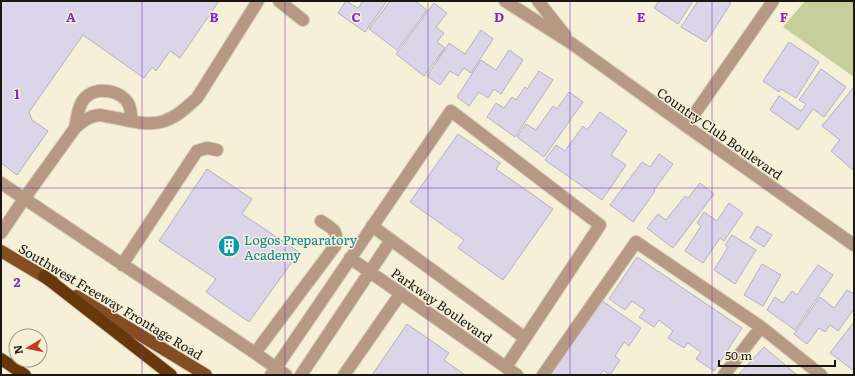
<svg xmlns="http://www.w3.org/2000/svg" width="855" height="376" font-family="Literata,serif">
  <style>
    .green { fill: #c6cf9a }
    .building { fill: #dcd5ea; stroke: #b6afc4 }
    .lines { fill: none; stroke-linecap: round; stroke-linejoin: round }
    .minor-casing { stroke: #d3cdb9; stroke-width: 14 }
    .major-casing { stroke: #d3cdb9; stroke-width: 14 }
    .highway-casing { stroke: #d3cdb9; stroke-width: 14 }
    .minor { stroke: #b79882; stroke-width: 12 }
    .major { stroke: #844e22; stroke-width: 12 }
    .highway { stroke: #68380b; stroke-width: 12 }
    .grid { fill: none; stroke: #7b2cbf; stroke-width: 1; stroke-opacity: 0.55 }
    .labels { text-anchor: middle; dominant-baseline: central; stroke-width: 3; stroke-linejoin: round; paint-order: stroke }
    .street-label { font-size: 13px; fill: #19170f; stroke: #f6f0d9 }
    .culture-label { font-size: 13px; fill: #0d838f; stroke: #f6f0d9; text-anchor: start }
    .grid-label { font-size: 13px; text-anchor: middle; font-weight: bold; fill: #7b2cbf; stroke: #f6f0d9; stroke-width: 3; stroke-linejoin: round; paint-order: stroke }
  </style>
  <rect width="100%" height="100%" fill="#f6f0d9"/>
  <path class="green" d="M805,1H854V77L783,27Z"/>
  <path class="building" d="M1,1H219L180,58L170,51L156,71L152,67L144,78L83,35L29,112L32,120L48,131L17,175L1,163Z
    M346,1L358,8L363,1H387L365,32L338,13Z
    M390,1H415L427,10L397,50L369,29Z
    M659,1H693L678,24L654,8Z
    M698,1H728L731,3L706,42L681,27Z
    M434,3L447,13L436,27L444,33L437,42L445,48L424,76L396,54Z
    M481,30L493,39L471,73L464,68L458,76L450,71L440,85L427,76L449,43L465,54Z
    M789,42L819,62L796,98L781,89L779,92L763,81Z
    M509,50L523,60L501,94L494,89L488,98L479,92L469,106L457,97L481,60L496,70Z
    M821,69L846,87L824,117L813,109L798,130L770,110L779,96L801,111L806,104L799,100Z
    M539,71L553,80L515,137L487,117L496,103L504,108L512,97L516,100L525,87L527,89Z
    M854,87V171L831,151L840,140L822,126Z
    M569,92L583,102L544,157L517,137L526,124L536,130L553,106L557,109Z
    M600,112L627,131L611,155L626,165L602,200L545,160L556,145L565,151L583,126L587,130Z
    M458,134L500,163L496,169L553,209L503,280L458,248L464,240L410,202Z
    M659,154L673,164L654,190L655,191L633,222L610,205L642,162L650,167Z
    M207,169L252,199L242,214L299,252L249,322L206,292L216,279L159,241Z
    M700,183L714,194L673,248L647,228L658,214L666,220L685,196L688,198Z
    M729,203L743,213L724,241L720,238L703,263L685,251L701,226L697,223L704,212L717,221Z
    M757,226L772,235L764,247L750,238Z
    M732,235L756,250L735,284L714,270L728,247L725,245Z
    M637,257L742,328L714,371L696,359L701,352L688,343L684,348L668,338L673,331L659,320L654,327L639,317L645,310L632,301L625,310L609,299Z
    M762,264L781,275L763,306L744,295Z
    M818,265L833,275L795,330L767,310L775,297L783,303L792,291L797,295Z
    M847,290L854,294V309L838,331L830,325L825,332L819,328L807,344L794,334L820,297L834,308Z
    M601,300L641,328L629,346L624,342L615,356L620,360L610,375L603,370L600,375H549Z
    M854,322V368L853,370L830,353Z
    M407,324L449,353L444,360L465,375H372Z
    M764,347L797,375H738Z"/>
  <g class="lines">
    <g class="minor-casing">
      <path id="minor" d="M279,1L303,20
        M505,1L571,43L686,126L854,245
        M538,1L565,35
        M686,126L773,1
        M75,128C77,119 78,106 84,99C95,85 122,90 129,105C131,110 131,116 132,121
        M1,183L255,353L286,375
        M372,226L525,338
        M1,233L24,199L75,128C82,122 89,116 99,115C103,115 108,117 111,117C128,120 148,127 164,121C177,117 187,107 197,98L258,1
        M350,258L517,375
        M122,265L197,151L207,148L217,150
        M255,353L335,246C339,230 333,229 321,221
        M271,375L451,111L600,225L506,367
        M301,375L391,240
        M344,375L401,293
        M543,375L636,242L761,327L821,375
        M724,375L761,327"/>
    </g>
    <g class="major-casing">
      <path id="major" d="M1,251L53,282
        M76,296L206,375"/>
    </g>
    <g class="highway-casing">
      <path id="highway" d="M44,276L171,375
        M1,359L25,375"/>
    </g>
    <use href="#minor" class="minor"/>
    <use href="#major" class="major"/>
    <use href="#highway" class="highway"/>
  </g>
  <path class="grid" d="M142,1V375M285,1V375M428,1V375M570,1V375M712,1V375M1,188H854"/>
  <defs>
    <g id="building-disc" transform="scale(1.15)"><circle r="9.5" fill="#0f9aa8" stroke="#f6f0d9"/><path d="M-4-6H4V6H1V3H-1V6H-4ZM-2.5-4.3h1.7v1.8h-1.7ZM.8-4.3h1.7v1.8H.8ZM-2.5-1h1.7V.8h-1.7ZM.8-1h1.7V.8H.8Z" fill="#fff"/></g>
  </defs>
  <g fill-rule="evenodd">
    <use href="#building-disc" x="229" y="246"/>
  </g>
  <g class="labels">
    <g class="street-label">
      <text transform="translate(720 133) rotate(35)">Country Club Boulevard</text>
      <text transform="translate(111 301) rotate(31)">Southwest Freeway Frontage Road</text>
      <text transform="translate(442 305) rotate(35)">Parkway Boulevard</text>
    </g>
    <g class="culture-label">
      <text x="244" y="239">Logos Preparatory<tspan x="244" dy="15">Academy</tspan></text>
    </g>
  </g>
  <g class="grid-label">
    <text x="71" y="22">A</text>
    <text x="214" y="22">B</text>
    <text x="356" y="22">C</text>
    <text x="499" y="22">D</text>
    <text x="641" y="22">E</text>
    <text x="784" y="22">F</text>
    <text x="17" y="99">1</text>
    <text x="17" y="287">2</text>
  </g>
  <rect width="855" height="376" fill="none" stroke="#19170f" stroke-width="4"/>
  <g transform="translate(28 348) rotate(260)"><circle r="19" fill="#f6f0d9" stroke="#9e9988"/>
  <path d="M0-3L7 15L0 10L-7 15Z" fill="#c53b1d"/>
  <text y="-6" font-size="11" font-weight="bold" text-anchor="middle" fill="#19170f">N</text>
  </g>
  <path d="M719 360v6h116v-6" fill="none" stroke="#19170f" stroke-width="2"/>
  <text x="725" y="360" font-size="12" fill="#19170f" stroke="#f6f0d9" stroke-width="3" paint-order="stroke">50 m</text>
</svg>
